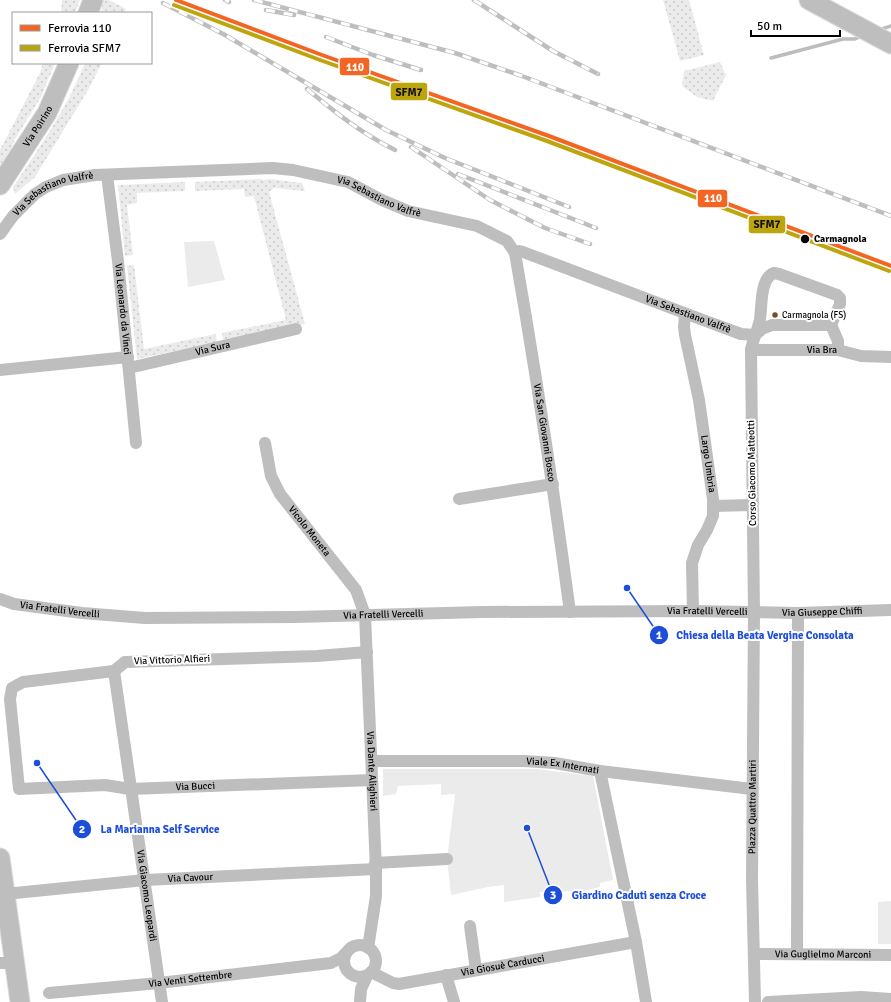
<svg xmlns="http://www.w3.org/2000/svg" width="891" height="1002" font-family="Signika,sans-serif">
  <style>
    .grass { fill: url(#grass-dots) }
    .green { fill: #ebebeb }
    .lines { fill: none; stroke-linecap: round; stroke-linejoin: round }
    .stream { stroke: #bdbdbd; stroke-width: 3.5 }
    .primary-casing { stroke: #dbdbdb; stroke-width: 21 }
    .minor { stroke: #bebebe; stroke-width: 12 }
    .primary { stroke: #bebebe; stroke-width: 19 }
    .rail-casing { stroke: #bebebe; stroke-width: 4.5 }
    .rail { stroke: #fff; stroke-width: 3; stroke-dasharray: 9; stroke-linecap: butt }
    .rail-1-casing { stroke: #fff; stroke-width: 7 }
    .rail-2-casing { stroke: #fff; stroke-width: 7 }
    .rail-1 { stroke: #f26522; stroke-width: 4 }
    .rail-2 { stroke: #bda50e; stroke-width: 4 }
    .stop-dot { fill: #000; stroke: #fff; stroke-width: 1.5 }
    .bus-dot { fill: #7a4b2a; stroke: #fff; stroke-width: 1.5 }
    .labels { text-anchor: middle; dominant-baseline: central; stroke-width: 4; stroke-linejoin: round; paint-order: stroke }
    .bus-label { font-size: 9px; fill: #000; stroke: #fff; text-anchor: start }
    .street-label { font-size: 10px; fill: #000; stroke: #fff }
    .stop-label { font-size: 10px; font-weight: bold; fill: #000; stroke: #fff; text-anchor: start }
    .leader { fill: none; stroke: #1d4ed8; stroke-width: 1.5 }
    .callout-dot { fill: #1d4ed8; stroke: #fff; stroke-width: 1.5 }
    .mark-label { font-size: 12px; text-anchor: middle; font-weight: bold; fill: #fff }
    .callout-label { font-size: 11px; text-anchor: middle; font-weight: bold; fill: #1d4ed8; stroke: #fff; stroke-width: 4; stroke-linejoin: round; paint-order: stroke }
    .line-badge { stroke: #fff; stroke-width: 1.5 }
    .badge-label { font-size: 11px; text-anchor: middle; font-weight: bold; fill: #fff }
    .pale-badge-label { font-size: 11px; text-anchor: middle; font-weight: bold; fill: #111 }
  </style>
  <defs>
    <pattern id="grass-dots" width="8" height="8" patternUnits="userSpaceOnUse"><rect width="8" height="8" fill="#ebebeb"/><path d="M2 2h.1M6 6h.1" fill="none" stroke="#c8c8c8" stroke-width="1.8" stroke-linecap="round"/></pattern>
  </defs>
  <rect width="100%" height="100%" fill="#fff"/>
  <path class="grass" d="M62,0H80L75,13H61Z
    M103,0H109L126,9L124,13H101Z
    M663,0H689L704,55L680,61Z
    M720,62L726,75L713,101L697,97L682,86L684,71Z
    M43,63H55L41,97L15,139L11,149L0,166V150L40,73Z
    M85,63H102L88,90L35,177L15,194L13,187C40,147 67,108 85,63Z
    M260,179L264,180L269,179L302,183L305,191L274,188L269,192L305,324L223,340L222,333L286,320L254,196L245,197L244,189L195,191V182Z
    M185,182V191L137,193V203L127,205L133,255L125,256L118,185Z
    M134,265L144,349L216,334L217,342L137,359L127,266Z"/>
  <path class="green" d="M214,241L225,280L188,287L184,242Z
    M383,769H537L593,776L613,880L600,883V887L584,891L540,892V897L504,902V885L488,887L451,895L447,859L455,794L441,795V784L398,786L396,794L383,796Z
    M891,901V944H878V902Z"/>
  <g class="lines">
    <path class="stream" d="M879,30L891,26
      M771,58L843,39H855L862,36"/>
    <g class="primary-casing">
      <g id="primary">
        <path d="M809,0L891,44"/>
        <path d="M88,13L93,0"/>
        <path id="s17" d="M0,185L47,113L69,63"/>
        <path d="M0,858L20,1002"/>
      </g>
    </g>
    <g class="minor">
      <path id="s1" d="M107,175L118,261L136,443"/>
      <path id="s2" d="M0,234L13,216L35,194L46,187L63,180L95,175L273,168L293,170L348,182L382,200L408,211L477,226L507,241L515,253L519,251L523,252L703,320L741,334L755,335"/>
      <path id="s3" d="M515,253C536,373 554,492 570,612"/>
      <path id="s4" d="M685,314L684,327L685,335L699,400L713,499V516L707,530L698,545L692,563L693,611"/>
      <path d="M831,325L838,341V350"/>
      <path d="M755,335L762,329L772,325H831"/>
      <path id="s5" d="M751,350H838L861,356L891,357"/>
      <path id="s6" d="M129,368L296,329"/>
      <path d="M0,370L128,357"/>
      <path id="s7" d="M265,443L271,476L280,494L356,590L365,615L376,869V896L368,948"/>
      <path d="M459,499L553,484"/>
      <path d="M713,506L752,505"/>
      <path id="s8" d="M0,599L14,604L82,613L145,618L296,617L482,612L692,611L798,613L891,610"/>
      <path id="s9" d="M367,652L317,656L125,662L114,671L23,682L12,688L10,699L19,789L105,785L130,789L372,780"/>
      <path id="s10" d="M114,671L162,1002"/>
      <path id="s11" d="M372,761H524L555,763L600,771L752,789"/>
      <path d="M600,771L636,942L646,1002"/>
      <path d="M375,863L447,859"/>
      <path id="s12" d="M5,894L145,880L376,869"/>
      <path d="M470,926L476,970"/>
      <circle cx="360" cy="961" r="16"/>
      <path id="s13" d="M754,954L891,955"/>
      <path d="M797,954L798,613"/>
      <path d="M0,963H15"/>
      <path id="s14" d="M371,972L393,983L399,984L636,942"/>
      <path d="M446,975L454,1002"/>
      <path id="s15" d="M49,993L159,983L331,963L341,958L347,952"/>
      <path d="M360,1002L361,989L367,976"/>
      <path id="s16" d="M755,1002L752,880L754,612L751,350C753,339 758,330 760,319C762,306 760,278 774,273L779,274L837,295L840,298V304L831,325"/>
      <path d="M768,1002L861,997L891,999"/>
    </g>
    <use href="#primary" class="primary"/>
    <g class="rail-casing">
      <path id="rail" d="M225,0L229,2
        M254,0L455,53L522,76L891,216
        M474,0L553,51L598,74
        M163,3L225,35L386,130L445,158L569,207
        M266,10L294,15
        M326,37L373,55L421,70
        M307,89C336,113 361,133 395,150
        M411,147L490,200L545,228L590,244
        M458,174L596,228"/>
    </g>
    <use href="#rail" class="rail"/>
    <g class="rail-1-casing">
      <path id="rail-1" d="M176,0L322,55L549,136L891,266"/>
    </g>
    <g class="rail-2-casing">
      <path id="rail-2" d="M174,5L320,60L547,141L889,271"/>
    </g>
    <use href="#rail-1" class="rail-1"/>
    <use href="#rail-2" class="rail-2"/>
  </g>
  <circle class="stop-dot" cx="805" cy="239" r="5"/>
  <circle class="bus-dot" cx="775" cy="315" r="3.5"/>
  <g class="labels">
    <g class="bus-label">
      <text x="782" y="315">Carmagnola (FS)</text>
    </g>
    <g class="street-label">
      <text stroke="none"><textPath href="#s17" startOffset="70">Via Poirino</textPath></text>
      <text stroke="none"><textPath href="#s2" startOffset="70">Via Sebastiano Valfrè</textPath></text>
      <text stroke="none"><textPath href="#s2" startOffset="406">Via Sebastiano Valfrè</textPath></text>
      <text stroke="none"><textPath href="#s1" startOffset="135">Via Leonardo da Vinci</textPath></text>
      <text stroke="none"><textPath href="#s2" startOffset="742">Via Sebastiano Valfrè</textPath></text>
      <text stroke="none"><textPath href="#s6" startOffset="86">Via Sura</textPath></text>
      <text stroke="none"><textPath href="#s5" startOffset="71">Via Bra</textPath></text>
      <text stroke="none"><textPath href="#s3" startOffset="182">Via San Giovanni Bosco</textPath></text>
      <text stroke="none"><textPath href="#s4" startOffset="152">Largo Umbria</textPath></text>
      <text transform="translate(752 473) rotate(-91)">Corso Giacomo Matteotti</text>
      <text stroke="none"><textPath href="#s7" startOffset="101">Vicolo Moneta</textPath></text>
      <text stroke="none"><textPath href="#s8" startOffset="61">Via Fratelli Vercelli</textPath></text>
      <text stroke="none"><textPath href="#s8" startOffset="824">Via Giuseppe Chiffi</textPath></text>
      <text stroke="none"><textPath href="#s8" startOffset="709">Via Fratelli Vercelli</textPath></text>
      <text stroke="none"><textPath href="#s8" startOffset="385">Via Fratelli Vercelli</textPath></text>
      <text transform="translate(172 660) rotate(-2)">Via Vittorio Alfieri</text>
      <text stroke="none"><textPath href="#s11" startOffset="191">Viale Ex Internati</textPath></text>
      <text stroke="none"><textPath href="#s7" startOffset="359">Via Dante Alighieri</textPath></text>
      <text stroke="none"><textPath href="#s9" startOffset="639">Via Bucci</textPath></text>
      <text stroke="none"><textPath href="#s16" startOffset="195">Piazza Quattro Martiri</textPath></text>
      <text stroke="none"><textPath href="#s12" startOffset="186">Via Cavour</textPath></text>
      <text stroke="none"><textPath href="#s10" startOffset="227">Via Giacomo Leopardi</textPath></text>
      <text stroke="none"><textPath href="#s13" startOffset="69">Via Guglielmo Marconi</textPath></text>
      <text stroke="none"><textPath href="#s14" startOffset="136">Via Giosuè Carducci</textPath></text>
      <text stroke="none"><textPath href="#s15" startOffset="142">Via Venti Settembre</textPath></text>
    </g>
    <g class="stop-label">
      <text x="814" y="239">Carmagnola</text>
    </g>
  </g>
  <path class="leader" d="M627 588L659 635M37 763L82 829M527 828L553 895"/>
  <g class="callout-dot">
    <circle cx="627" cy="588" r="4"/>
    <circle cx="37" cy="763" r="4"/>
    <circle cx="527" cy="828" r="4"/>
    <circle cx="659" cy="635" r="10"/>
    <circle cx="82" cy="829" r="10"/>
    <circle cx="553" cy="895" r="10"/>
  </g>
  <g class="mark-label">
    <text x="659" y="639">1</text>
    <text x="82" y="833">2</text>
    <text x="553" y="899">3</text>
  </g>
  <g class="callout-label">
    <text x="765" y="639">Chiesa della Beata Vergine Consolata</text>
    <text x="160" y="833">La Marianna Self Service</text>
    <text x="639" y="899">Giardino Caduti senza Croce</text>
  </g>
  <g class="line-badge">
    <rect x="339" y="57" width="31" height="19" rx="4" fill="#f26522"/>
    <rect x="390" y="82" width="38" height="19" rx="4" fill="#bda50e"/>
    <rect x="697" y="189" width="31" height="19" rx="4" fill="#f26522"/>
    <rect x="748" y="215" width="38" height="19" rx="4" fill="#bda50e"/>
  </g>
  <g class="badge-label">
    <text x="355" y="71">110</text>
    <text x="713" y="202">110</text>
  </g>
  <g class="pale-badge-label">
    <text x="409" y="96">SFM7</text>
    <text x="767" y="228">SFM7</text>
  </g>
  <rect x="12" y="12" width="140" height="52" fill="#ffffff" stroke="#999999"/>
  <rect x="20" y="25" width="20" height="6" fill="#f26522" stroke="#999999"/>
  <text x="48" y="32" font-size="12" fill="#000000">Ferrovia 110</text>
  <rect x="20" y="45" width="20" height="6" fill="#bda50e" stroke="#999999"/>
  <text x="48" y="52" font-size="12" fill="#000000">Ferrovia SFM7</text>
  <path d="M751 30v6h89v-6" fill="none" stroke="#000000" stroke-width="2"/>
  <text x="757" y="30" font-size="12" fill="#000000" stroke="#ffffff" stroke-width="3" paint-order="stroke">50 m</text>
</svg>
